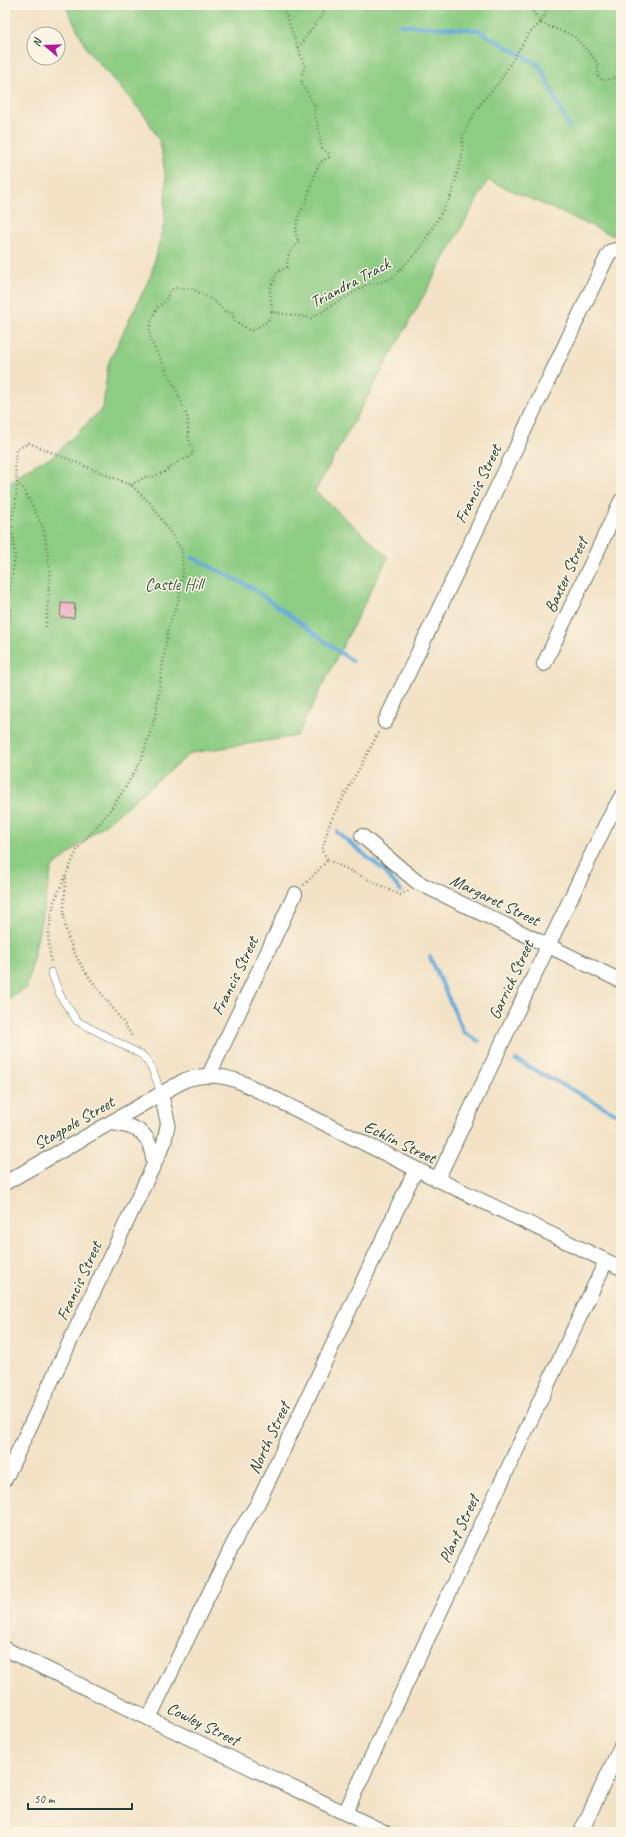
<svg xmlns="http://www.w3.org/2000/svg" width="626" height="1837" font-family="Caveat,sans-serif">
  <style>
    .green { fill: #8dcc83; stroke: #56845c }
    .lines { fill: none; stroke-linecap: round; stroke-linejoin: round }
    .stream { stroke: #64acdb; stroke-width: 4 }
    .building { fill: #ec98b9 }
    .service-casing { stroke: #697767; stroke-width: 8 }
    .minor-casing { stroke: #697767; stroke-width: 16 }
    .path { stroke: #697767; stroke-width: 2.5; stroke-dasharray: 1 3; stroke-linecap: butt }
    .service { stroke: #fff; stroke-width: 7 }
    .minor { stroke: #fff; stroke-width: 14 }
    .labels { text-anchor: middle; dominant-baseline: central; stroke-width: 3; stroke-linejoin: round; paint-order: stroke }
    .street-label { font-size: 17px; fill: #1f3d34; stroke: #fcf5e5 }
    .park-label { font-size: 17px; fill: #355a44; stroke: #fcf5e5 }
  </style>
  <rect width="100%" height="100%" fill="#fcf5e5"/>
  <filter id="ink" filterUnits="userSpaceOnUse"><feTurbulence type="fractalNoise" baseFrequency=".025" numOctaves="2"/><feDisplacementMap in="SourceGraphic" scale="8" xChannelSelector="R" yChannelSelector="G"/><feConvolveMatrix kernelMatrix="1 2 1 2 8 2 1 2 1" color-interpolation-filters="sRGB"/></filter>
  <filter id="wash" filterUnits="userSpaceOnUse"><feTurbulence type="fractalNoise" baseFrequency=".012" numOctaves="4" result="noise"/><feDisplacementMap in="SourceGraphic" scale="16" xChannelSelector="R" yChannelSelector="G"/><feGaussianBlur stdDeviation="0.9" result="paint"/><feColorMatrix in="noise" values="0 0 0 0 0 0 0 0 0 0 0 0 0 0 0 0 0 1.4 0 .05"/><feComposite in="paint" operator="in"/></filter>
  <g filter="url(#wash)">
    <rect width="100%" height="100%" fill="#f3e2c6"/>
    <path class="green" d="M65,5H621V239L488,180L315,491L388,557L297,736L191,753L52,868L27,988L5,1001V488L18,475L38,463L51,458L103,408L108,364L151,275L164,223L166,180L160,142L146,117L88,51Z"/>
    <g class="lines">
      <path class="stream" d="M400,25L478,30L540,66L569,127
        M192,557L252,588L352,661
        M337,832L383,870L401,891
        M430,957L464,1033L479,1041
        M516,1060L621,1116"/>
    </g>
    <g id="blocks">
      <path class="building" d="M61,603L75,604L74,618L60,617Z"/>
    </g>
  </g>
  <g filter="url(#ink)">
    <use href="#blocks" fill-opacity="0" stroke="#697767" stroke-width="1"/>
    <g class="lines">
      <g class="service-casing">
        <path id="service" d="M51,972L61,997L77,1021L142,1055C153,1066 156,1079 161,1094"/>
      </g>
      <g class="minor-casing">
        <path id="minor" d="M544,664L621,501
          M385,722L608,255L611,251L621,249
          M362,836L417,882L621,981
          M209,1075L295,894
          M110,1123C141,1126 151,1134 154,1166
          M437,1180L606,824L621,797
          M5,1183L185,1080C206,1073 223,1075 243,1083L416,1169L621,1268
          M5,1479L164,1143L168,1123L161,1094
          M5,1649L384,1832
          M149,1718L239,1532L257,1505L416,1169
          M345,1813L606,1261
          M581,1832L621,1746"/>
      </g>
      <path class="path" d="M282,5L298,48
        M528,5L541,23
        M541,23L574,36L594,58L598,65V76L601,79L605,80L621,76
        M272,312L270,289L277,272L287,267C288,253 289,252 299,242L295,233L299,215L307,199L316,170L321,162L329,157V154L322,148L320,143V134L314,113L315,106L302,84L301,77L305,66L298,48L329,5
        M131,485L145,477H152L164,472L179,461L190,457L193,454L188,436V419L176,389L151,341L149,331L152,319L158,307L165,302L169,292L174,288L193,289L217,303L224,311L232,313L235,321L251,331C260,325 270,323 272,312L311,318L366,285L382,282L393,277L420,249L451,196L462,156L463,134L481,103L500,81L529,33L541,23L549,5
        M46,627L50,571L44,530L24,489L17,483L15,465L16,450L29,443L131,485L151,504L182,550L183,572L179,599L168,629L155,717L141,761L125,788L108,813L78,848L54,902L48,936L51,963
        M5,629L9,623L10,611L8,599L15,557L12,518L15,507L17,483
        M328,860L400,895L408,891
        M66,878C65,894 62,913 66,930C78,975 112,1000 133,1038
        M304,885L328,860L322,851L330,822L379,732"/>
      <use href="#service" class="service"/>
      <use href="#minor" class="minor"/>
    </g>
  </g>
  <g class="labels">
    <g class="street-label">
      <text transform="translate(350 283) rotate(-28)">Triandra Track</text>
      <text transform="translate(478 484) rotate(-64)">Francis Street</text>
      <text transform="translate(566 575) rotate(-65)">Baxter Street</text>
      <text transform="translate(495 900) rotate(26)">Margaret Street</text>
      <text transform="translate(235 976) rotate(-64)">Francis Street</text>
      <text transform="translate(511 980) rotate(-65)">Garrick Street</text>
      <text transform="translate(74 1123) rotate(-30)">Stagpole Street</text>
      <text transform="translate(400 1142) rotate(26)">Echlin Street</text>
      <text transform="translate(79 1281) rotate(-65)">Francis Street</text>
      <text transform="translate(269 1438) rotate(-65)">North Street</text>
      <text transform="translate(459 1529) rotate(-65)">Plant Street</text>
      <text transform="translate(203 1724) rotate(26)">Cowley Street</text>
    </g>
    <g class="park-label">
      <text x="174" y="584">Castle Hill</text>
    </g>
  </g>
  <rect width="626" height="1837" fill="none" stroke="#fcf5e5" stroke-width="20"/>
  <g transform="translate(46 46) rotate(289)"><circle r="19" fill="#fcf5e5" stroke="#a4ab9e"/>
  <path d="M0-3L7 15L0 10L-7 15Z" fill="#b5179e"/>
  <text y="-6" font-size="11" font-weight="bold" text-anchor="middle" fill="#1f3d34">N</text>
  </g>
  <path d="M28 1803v6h104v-6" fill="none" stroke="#1f3d34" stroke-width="2"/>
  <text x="34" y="1803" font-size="12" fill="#1f3d34" stroke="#fcf5e5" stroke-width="3" paint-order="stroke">50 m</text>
</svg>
